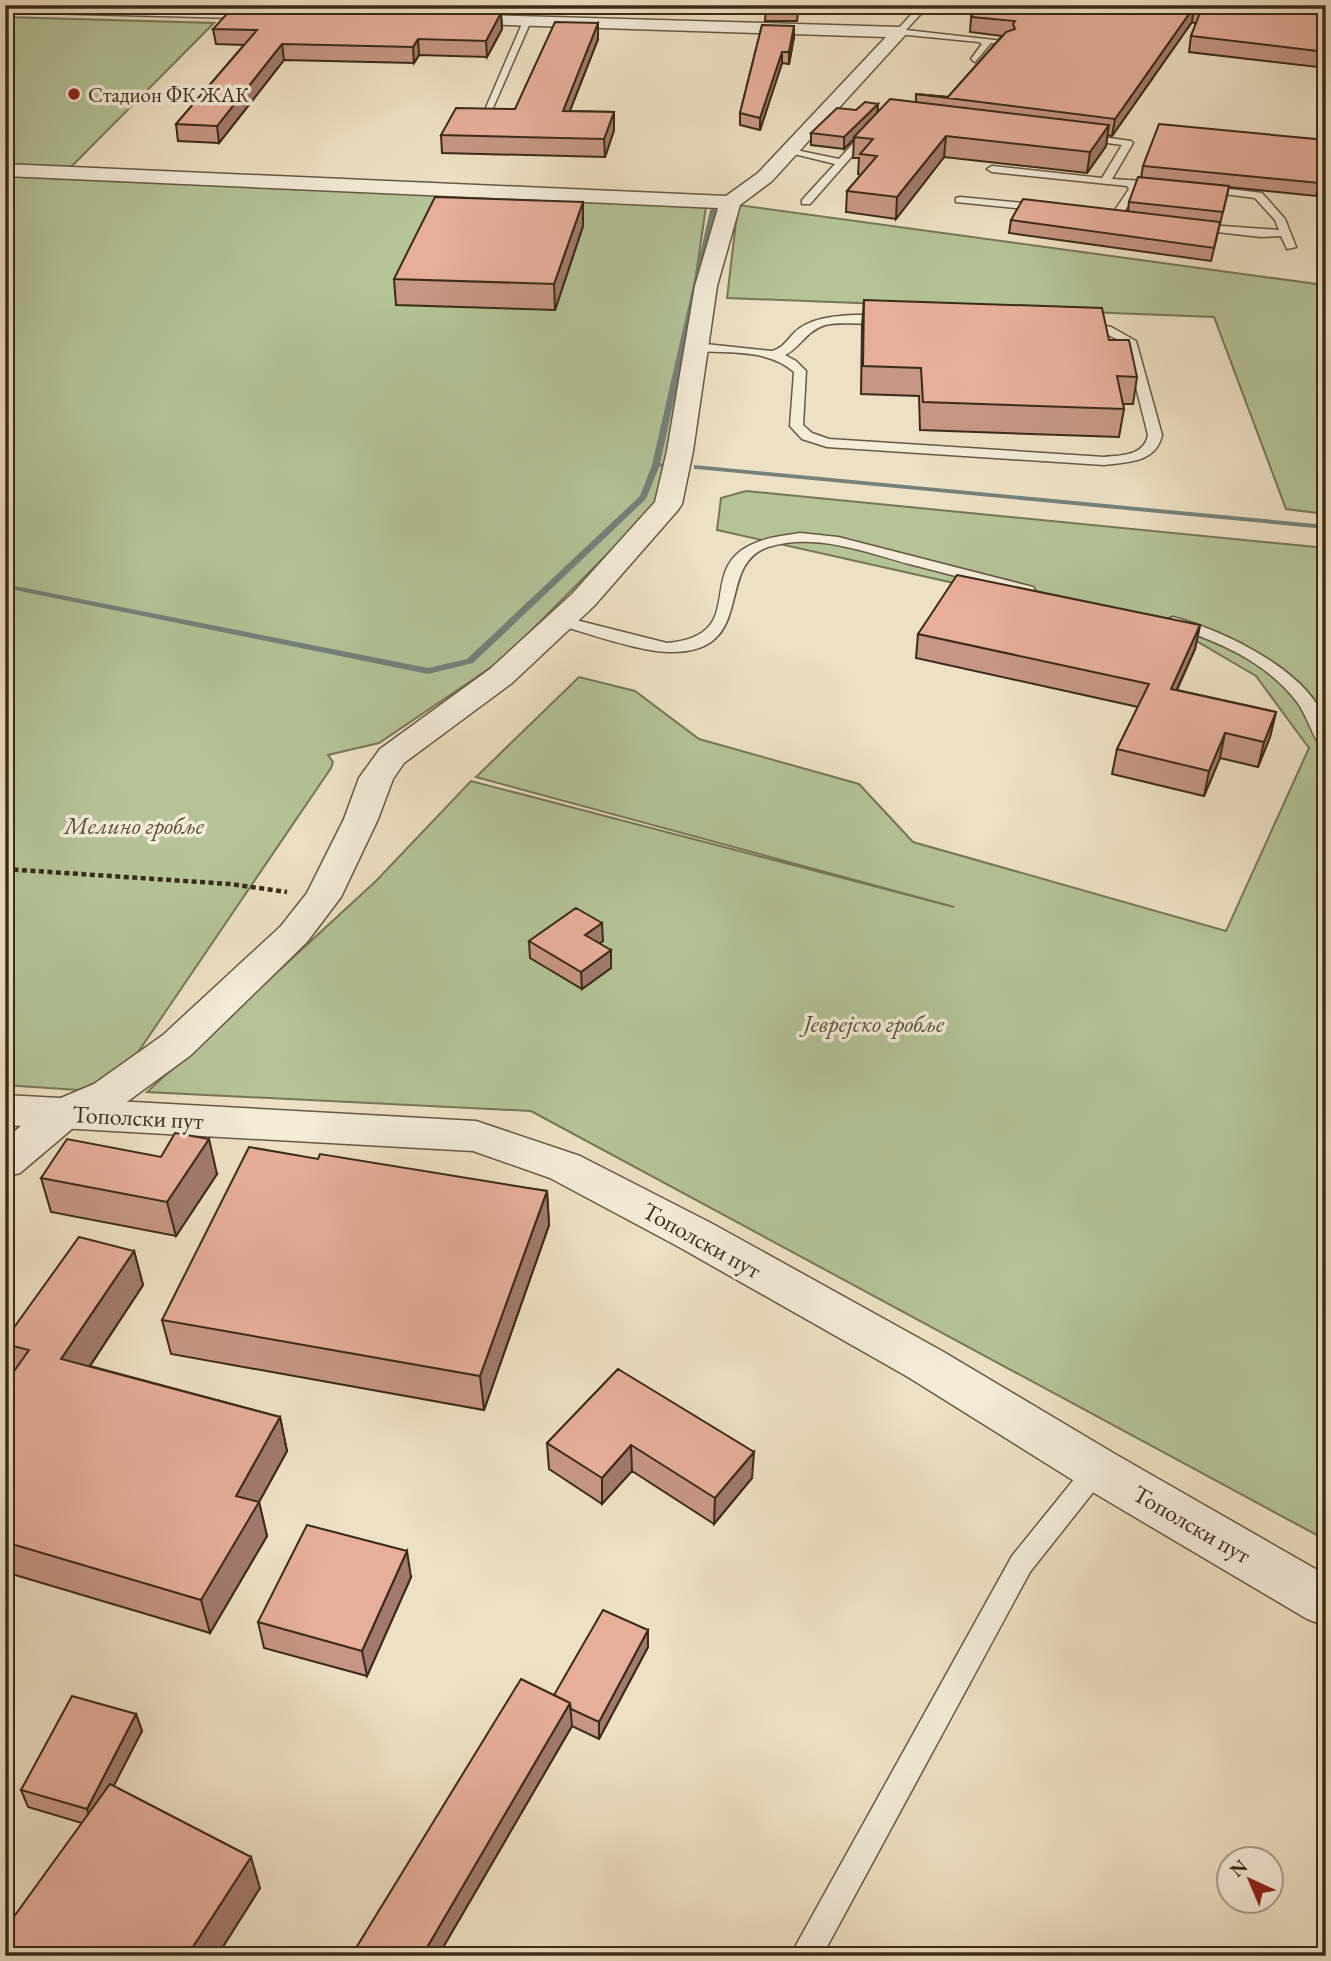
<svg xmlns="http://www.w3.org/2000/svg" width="1331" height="1961" font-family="'EB Garamond',serif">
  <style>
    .green { fill: #b4c398; stroke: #767758; stroke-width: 2 }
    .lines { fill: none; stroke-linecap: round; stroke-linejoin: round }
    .stream { fill: #74817b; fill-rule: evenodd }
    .service-casing { stroke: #665843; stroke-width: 3 }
    .minor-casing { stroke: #665843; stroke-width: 3 }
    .tertiary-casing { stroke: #665843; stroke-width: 3 }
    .path { stroke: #392b18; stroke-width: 4.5; stroke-dasharray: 5 3.5; stroke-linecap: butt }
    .service { fill: #f4ebd9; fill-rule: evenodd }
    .minor { fill: #f4ebd9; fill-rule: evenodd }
    .tertiary { fill: #f4ebd9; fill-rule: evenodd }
    .wall { fill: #c79686; stroke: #392b18; stroke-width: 2 }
    .shaded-wall { fill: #a27a6d; stroke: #392b18; stroke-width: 2 }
    .building { fill: #e7ae9c; stroke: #392b18; stroke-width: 2 }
    .poi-dot { fill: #8f2418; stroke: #f4ebd9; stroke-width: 2.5 }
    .labels { text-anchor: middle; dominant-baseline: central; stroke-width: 7; stroke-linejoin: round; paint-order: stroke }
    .far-poi-label { font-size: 21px; fill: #392b18; stroke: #f4ebd9; text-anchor: start }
    .park-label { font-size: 24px; font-style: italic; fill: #585138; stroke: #f4ebd9 }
    .street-label { font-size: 24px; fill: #392b18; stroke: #f4ebd9 }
  </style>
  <rect width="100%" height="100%" fill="#eee0c5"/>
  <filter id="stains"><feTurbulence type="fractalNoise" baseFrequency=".00286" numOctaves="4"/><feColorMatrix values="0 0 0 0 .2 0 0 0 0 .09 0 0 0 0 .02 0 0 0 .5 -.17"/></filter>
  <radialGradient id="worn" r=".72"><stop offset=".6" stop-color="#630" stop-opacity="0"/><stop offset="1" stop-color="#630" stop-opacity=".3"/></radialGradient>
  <path class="green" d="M5,17L214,23L70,168L5,166Z
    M5,174L707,200L663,498L502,660L379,743L328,755L333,762L331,768L130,1064L93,1085L78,1090L5,1085Z
    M738,205L1324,285L1326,282V514L1286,509L1214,317L727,298Z
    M746,491L1326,548V1540L531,1111L147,1092L376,881L471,781L954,907L476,777L579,677L635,691L699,739L859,784L913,842L1226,931L1309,748L1256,676L1186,635L717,530L721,498Z"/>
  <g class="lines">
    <path class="stream" d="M713,208L716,210L660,463L666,465L659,467L646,499L473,663L428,674L5,588V584L428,668L467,659L640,496L652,465L710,210Z
      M694,465L1326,525V529L697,469H694Z"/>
    <g class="service-casing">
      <path id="service" d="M920,5H929L906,30L1012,42L1008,45L991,43L975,62L971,59L982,44L979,42L897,34V30Z
        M524,19L531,21L489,117L481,119Z
        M868,127L876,129L810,204H802V200L835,164L786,152V148L839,159Z
        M1081,134L1131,141L1133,143L1112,179L1161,182L1166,185L1161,188L1138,186L1139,189L1120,218L1116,219L1111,216L1129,189L1127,186L992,172L987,169L992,166L1102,178L1122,145L1078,139L1076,137Z
        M1205,186L1262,193L1285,219L1296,247L1287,249L1281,236L1261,237L1190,229V225L1194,224L1279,230L1275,220L1255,198L1201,191V187Z
        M960,197L1046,205L1051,208L1046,211L956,202V198Z
        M854,315H886L892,319C880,328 843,320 825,325C806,331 801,347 785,355L796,361L806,371L803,425L812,433L829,439L1104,457C1122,455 1144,456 1148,435L1125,343L1104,333L1076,328V322L1080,321L1111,327L1136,341L1162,435C1156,463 1127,462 1104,465L827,447L802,439L790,426L794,372C769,349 728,353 696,351L690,347L696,343L772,351C784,347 786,341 794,333C809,318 834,316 854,315Z
        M800,533L838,537L1033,587L1035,590L1028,594C988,585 949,574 909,564C865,552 814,532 768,547C713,566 759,654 669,652C640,652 584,632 555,624L552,621L560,616L667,643C745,636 701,579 742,550C759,538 780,536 800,533Z
        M1173,617C1222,630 1306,669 1325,720C1328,728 1326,739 1326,747L1320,746C1311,732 1307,716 1297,702C1266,661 1215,640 1168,625L1165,622L1168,619Z
        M1097,1459L1106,1462L1109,1469L1106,1476L1030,1572L822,1956H790L1012,1556L1088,1462Z"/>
    </g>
    <g class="minor-casing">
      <path id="minor" d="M5,5L278,9L286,14L278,19L5,12Z
        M450,14L900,27L908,32L772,181L740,205L717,286L693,451L682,504L678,510L594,606L512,683L404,763L393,779L378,819L341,897L307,942L191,1055L124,1104L79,1123L20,1173L5,1177V1139L49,1103L94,1084L163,1035L281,926L307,893L344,819L359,778L380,749L490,669L572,594L655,502L667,451L695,286L718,208L5,176V164L726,196L758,173L886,37L444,23L442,19Z"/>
    </g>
    <g class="tertiary-casing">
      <path id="tertiary" d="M5,1095L476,1121L580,1156L711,1223L942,1351L1115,1454L1326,1575V1626L1307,1619L1079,1484L908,1377L679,1247L550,1178L473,1151L5,1125Z"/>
    </g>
    <path class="path" d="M5,869L230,884L287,892"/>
    <use href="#service" class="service"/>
    <use href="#minor" class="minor"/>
    <use href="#tertiary" class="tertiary"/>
  </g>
  <path class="wall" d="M249,5H570L568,10L512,9L510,13Z
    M766,5H799L797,21H765Z
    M972,5H1326V68L1189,52L1191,36L1196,24L1192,22L1112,136L1107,135L1106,146L1087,173L944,157L896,219L846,212L847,191L861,175L858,174L859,158H853L854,138L844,149L811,145V133L856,110L878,104L877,113L916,102V94L948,97L1002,36L970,32Z
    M501,13L502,29L487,57L419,55L414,63L284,60L219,143L178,141L176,124L244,45L216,44L213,29Z
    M598,23V39L570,111L614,112V130L605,157L442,153L441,135L515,109Z
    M762,25L794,37L789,64L782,63L760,130L740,125V113Z
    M1326,150L1316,196L1229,187L1211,261L1009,233L1011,220L1128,211L1129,202L1141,178L1143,166Z
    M583,202V226L555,310L396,305L394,279Z
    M864,300L1109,340L1137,377L1133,404H1123L1124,409L1119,437L920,430L919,396L861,394L862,326Z
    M1200,625L1195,649L1177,690L1276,712L1270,737L1258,767L1220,758L1204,796L1112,774L1117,749L1138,707L916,658L918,634Z
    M529,941H603L599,943L611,968L582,989L530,958Z
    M318,1159L547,1191L549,1225L484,1410L171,1354L162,1320Z
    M217,1174L176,1236L51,1212L41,1178Z
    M134,1251L143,1285L90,1366L280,1417L287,1451L259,1502L267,1536L210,1633L5,1572V1384L13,1373L5,1351V1340Z
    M618,1369L752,1478L714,1524L632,1471L602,1504L549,1469L547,1443Z
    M411,1577L367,1676L264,1648L258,1622Z
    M648,1630V1647L599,1739L572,1726L438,1956H358L356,1948L554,1695Z
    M136,1714L142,1731L113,1786L260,1888L217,1956H5L82,1823L28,1807L21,1790Z"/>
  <path class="shaded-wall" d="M1194,7L1192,22L1112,136L1115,119Z
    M501,13L502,29L487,57L486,41Z
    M598,23V39L563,128V111Z
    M794,26V37L789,64V52Z
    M418,39L419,55L414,63L413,47Z
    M282,44L284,60L219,143L217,126Z
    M782,52V63L760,130V118Z
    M878,104L877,116L844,149V137Z
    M614,112V130L605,157L604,139Z
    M1109,125L1106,146L1087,173L1090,152Z
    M946,136L944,157L896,219L897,197Z
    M583,202V226L555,310L554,284Z
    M1200,625L1195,649L1166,713L1171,689Z
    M1276,712L1270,737L1258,767L1264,742Z
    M1225,733L1220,758L1204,796L1209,771Z
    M602,923L603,941L585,953V935Z
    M611,950V968L582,989L581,972Z
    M209,1139L217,1174L176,1236L167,1202Z
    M547,1191L549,1225L484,1410L480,1376Z
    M134,1251L143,1285L72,1393L61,1359Z
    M280,1417L287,1451L259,1502L267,1536L210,1633L201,1600L236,1496Z
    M631,1445L632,1471L602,1504V1478Z
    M754,1452L752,1478L714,1524L715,1498Z
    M407,1551L411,1577L367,1676L362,1651Z
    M648,1630V1647L599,1739V1722Z
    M570,1703L572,1726L438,1956H422Z
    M136,1714L142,1731L93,1826L87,1809Z
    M251,1857L260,1888L217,1956H187Z"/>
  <path class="building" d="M973,5H1189L1238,9L1245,5H1326V52L1191,36L1201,10L1194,7L1115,119L916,94L948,97L1006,32L1015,29L1013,24L1015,21L972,17Z
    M234,6L501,13L486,41L418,39L413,47L282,44L217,126L176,124L257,30L213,29Z
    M555,22L598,23L563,111L614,112L604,139L441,135L456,108L515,109Z
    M762,25L794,26L789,52H782L760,118L740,113Z
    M890,99L1109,125L1090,152L946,136L897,197L847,191L877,156L860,154L873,139L854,137Z
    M865,102L878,104L844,137L811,133L837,108L856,110Z
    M1159,124L1326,140V150L1319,183L1143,166Z
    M1138,177L1229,186L1223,212L1129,202Z
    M435,197L583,202L554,284L394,279Z
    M1023,199L1220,222L1214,248L1011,220Z
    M864,300L1102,308L1109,340H1129L1137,377L1117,376L1124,409L923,402L921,368L863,366Z
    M957,575L1200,625L1171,689L1276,712L1264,742L1225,733L1209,771L1117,749L1149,684L918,634Z
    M576,908L602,923L585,935L611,950L581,972L529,941Z
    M175,1133L209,1139L167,1202L41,1178L67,1139L161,1157Z
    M249,1147L318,1159L320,1154L547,1191L480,1376L162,1320Z
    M79,1237L134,1251L61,1359L280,1417L236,1496L259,1502L201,1600L5,1542V1384L29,1350L5,1344V1340Z
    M618,1369L754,1452L715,1498L631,1445L602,1478L547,1443Z
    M307,1525L407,1551L362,1651L258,1622Z
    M603,1610L648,1630L599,1722L571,1709L570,1703L554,1695Z
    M521,1679L570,1703L422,1956H370L356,1948Z
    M72,1696L136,1714L87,1809L21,1790Z
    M110,1784L251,1857L187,1956H5V1929Z"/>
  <circle class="poi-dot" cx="74" cy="94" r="7"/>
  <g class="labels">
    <g class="far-poi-label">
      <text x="88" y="94">Стадион ФК ЖАК</text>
    </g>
    <g class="park-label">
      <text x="134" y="825">Мелино гробље</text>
      <text x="874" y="1023">Јеврејско гробље</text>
    </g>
    <g class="street-label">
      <text transform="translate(138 1117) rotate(3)">Тополски пут</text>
      <text transform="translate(702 1240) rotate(29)">Тополски пут</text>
      <text transform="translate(1192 1524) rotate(30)">Тополски пут</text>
    </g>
  </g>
  <rect width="1331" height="1961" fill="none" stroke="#eee0c5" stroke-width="28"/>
  <rect x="7" y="7" width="1317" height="1947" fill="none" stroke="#392b18" stroke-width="3.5"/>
  <rect x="14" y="14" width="1303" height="1933" fill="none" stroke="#392b18" stroke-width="2"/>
  <g transform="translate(1250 1880) rotate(316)"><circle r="33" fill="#f4ebd9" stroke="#a99e8c" stroke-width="2"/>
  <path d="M0-5L12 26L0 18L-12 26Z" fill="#8f2418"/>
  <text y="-10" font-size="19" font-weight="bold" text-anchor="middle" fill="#392b18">N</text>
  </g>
  <rect width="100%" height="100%" filter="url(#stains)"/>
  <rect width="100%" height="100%" fill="url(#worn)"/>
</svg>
